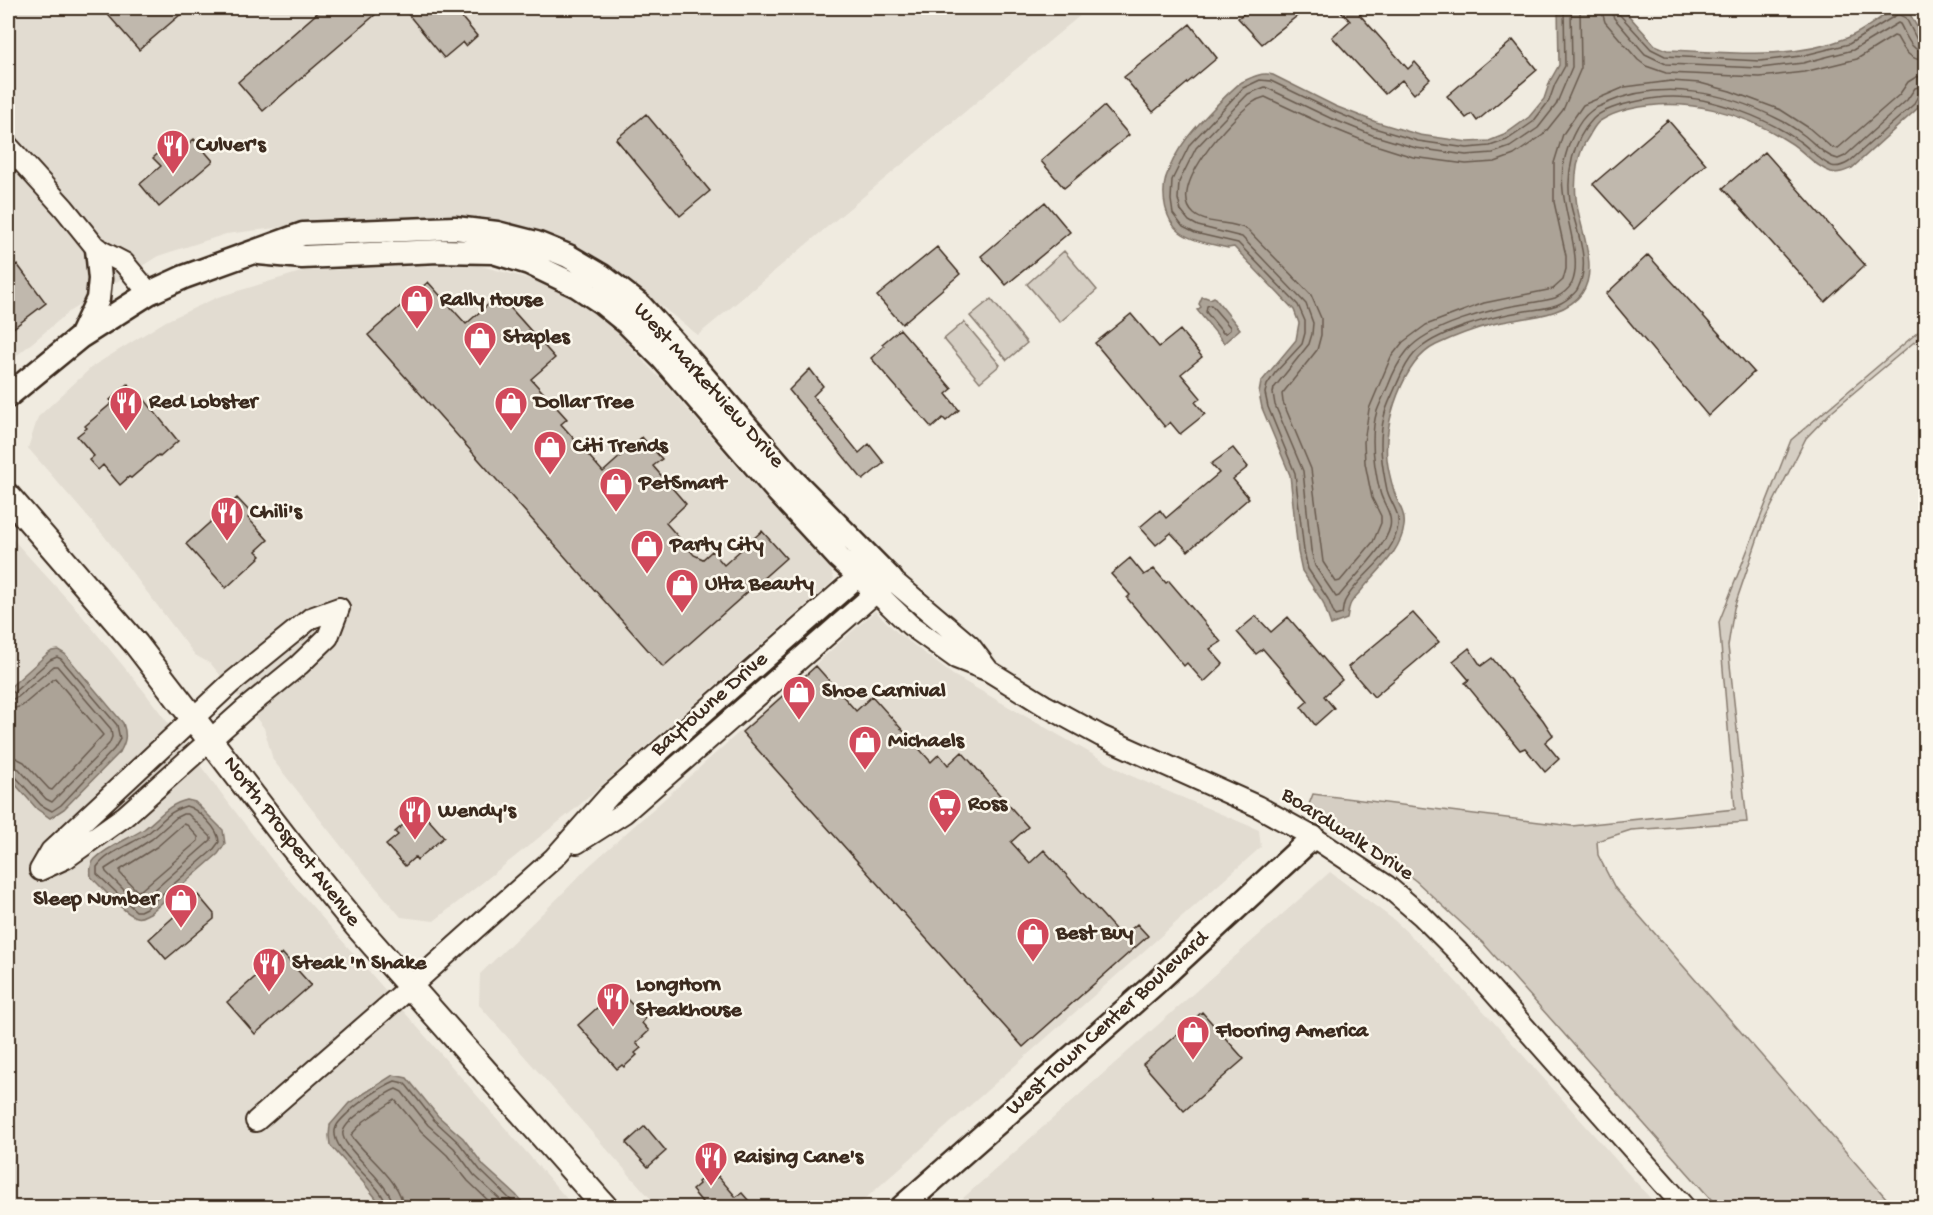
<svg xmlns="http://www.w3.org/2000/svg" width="1933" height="1215" font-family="'Gochi Hand',sans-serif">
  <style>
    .built { fill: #e2dcd1 }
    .green { fill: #d5cec3; stroke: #887c70; stroke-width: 1.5 }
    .water { fill: #aca397; stroke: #7f7367; stroke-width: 1.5 }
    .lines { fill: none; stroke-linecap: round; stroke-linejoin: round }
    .shore { stroke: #685a4e; stroke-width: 1.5 }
    .building { fill: #c0b8ad; stroke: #3b2a1e; stroke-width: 1.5 }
    .tertiary-casing { stroke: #3b2a1e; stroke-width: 24 }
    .secondary-casing { stroke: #3b2a1e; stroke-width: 27 }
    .primary-casing { stroke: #3b2a1e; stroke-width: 28 }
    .tertiary { stroke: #fbf7ec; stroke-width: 20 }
    .secondary { stroke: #fbf7ec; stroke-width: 22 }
    .primary { stroke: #fbf7ec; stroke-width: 24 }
    .labels { text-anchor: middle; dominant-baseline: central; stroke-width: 5; stroke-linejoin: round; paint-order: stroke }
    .poi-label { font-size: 22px; font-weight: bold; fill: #3b2a1e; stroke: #fbf7ec; text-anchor: start }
    .street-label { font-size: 22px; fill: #3b2a1e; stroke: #fbf7ec }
  </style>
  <rect width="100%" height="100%" fill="#f0ebe0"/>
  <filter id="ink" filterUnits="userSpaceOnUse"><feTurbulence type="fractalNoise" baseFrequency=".0167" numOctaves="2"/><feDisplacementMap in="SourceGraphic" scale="12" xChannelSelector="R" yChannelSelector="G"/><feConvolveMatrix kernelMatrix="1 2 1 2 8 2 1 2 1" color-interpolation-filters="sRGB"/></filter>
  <g filter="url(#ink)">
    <path class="built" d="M8,8H1089L698,335L621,275L560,241L471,217L389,220L308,224L226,234L158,256L70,311L8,363Z
      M474,264L534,280L569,296L609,324L667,386L754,486L831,570L834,579L830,584L575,809L434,921L401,917L341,846L273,760L264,728L257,719L211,664L195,655L105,537L28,448L38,417L93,366L166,321L218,297L304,271Z
      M8,534L78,611L143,690L272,860L574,1207H8Z
      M875,611L897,632L953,675L1129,775L1259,830L1261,847L856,1207H658L479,1005L480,974L560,896L588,867Z
      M1330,872L1394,920L1431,955L1490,1018L1658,1207L952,1208Z"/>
    <path class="green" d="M1064,251L1097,290L1060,322L1027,284Z
      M991,299L1027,343L1007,360L970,316Z
      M964,322L1000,365L980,382L944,339Z
      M1925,326V333L1833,410L1806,438L1763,523L1734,608L1728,646L1747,822L1631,830L1597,841L1598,855L1615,888L1894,1207H1718L1484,944L1416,881L1354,834L1308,807L1313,794L1572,826L1735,809L1719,622L1791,440Z"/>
    <path class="water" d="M1558,8H1622L1655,45L1667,50C1728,52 1788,61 1847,38C1863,32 1879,18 1894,9L1903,10L1910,14L1924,40L1926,45L1925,94L1918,108L1852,168C1845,171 1839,174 1831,172C1815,167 1803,150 1789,142C1743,112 1685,96 1630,109C1621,111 1608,116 1600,121C1595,124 1592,131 1589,136C1577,153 1574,177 1576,198C1578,225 1600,267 1582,293C1565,318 1520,317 1493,324C1474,329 1453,337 1436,345C1403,361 1383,424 1387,459C1388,469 1391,481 1394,491C1397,503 1406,513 1404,526C1401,552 1376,572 1361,591C1357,595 1352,600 1350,605C1348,610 1348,615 1347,619L1331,625L1323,602L1302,571L1298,552L1290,475L1262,408L1259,393L1261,382L1296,340L1299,323L1294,310L1234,247L1228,248C1212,244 1193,242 1180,232C1165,221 1161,195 1166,177C1170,166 1178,150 1185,141C1193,129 1232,88 1242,82C1252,77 1262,72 1273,75L1335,106L1376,122L1420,135L1468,142L1489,141L1504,135L1529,117L1544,99L1550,81L1559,65Z
      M1202,297H1205L1210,299L1214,297L1240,329L1224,343L1197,310L1201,307L1199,304Z
      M58,650L65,654L123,723C127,735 126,741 120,752L64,809L50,818L37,809L8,776V689L46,655L52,651Z
      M187,800L195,802L223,830L225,844L218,854L150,913C145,915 141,919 136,917C125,915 100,885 91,877C90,870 90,864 95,859C108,846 129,839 144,829C159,818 168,804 187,800Z
      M393,1075L407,1078L438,1116L463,1138L484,1166L516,1195L526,1207H383L363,1182L330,1145L329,1136L330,1125L349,1103Z"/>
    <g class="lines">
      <path class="shore" d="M1564,8L1565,66L1555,84L1549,101L1533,122L1507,140L1490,146L1467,148L1418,141L1374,128L1333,111L1271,81L1260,80L1243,88L1190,144L1172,180L1171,200L1173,214L1183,227L1195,233L1238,243L1298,305L1305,321V333L1302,344L1275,373L1267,385L1265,393L1268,407L1295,473L1304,551L1308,569L1328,599L1335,616L1342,614C1343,610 1343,604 1345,601C1359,574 1395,557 1398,525C1400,512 1390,502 1387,490C1382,466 1378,442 1384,417C1386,406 1392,396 1396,386C1401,375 1405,364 1414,354C1435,331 1494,316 1525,311C1537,309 1551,309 1561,303C1567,300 1576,293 1578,288C1592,261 1575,229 1570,201C1566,173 1573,140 1593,119C1606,105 1654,97 1673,97C1712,97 1767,118 1799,141C1810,148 1819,161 1832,166C1838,168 1844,165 1849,162L1913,105L1919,94L1926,93
        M1571,8L1572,67L1556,105L1538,128L1510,147L1493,153L1466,155L1416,148L1372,135L1330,118L1265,87L1248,94L1196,148L1179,182L1178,199L1181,211L1189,221L1198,226L1242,237L1306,304L1313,323L1312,334L1309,344L1274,388L1273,393L1275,405L1303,471L1311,550L1315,566L1336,597L1339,596C1353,578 1386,547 1390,527C1393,514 1383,504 1380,492C1374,467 1369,437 1377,411C1380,403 1384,395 1388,386C1393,373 1398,362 1407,351C1428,325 1492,309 1524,304C1534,302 1545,301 1555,298C1561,295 1569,289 1572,283C1585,253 1555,201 1564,162C1567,147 1577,121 1591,111C1595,107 1602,106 1607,103C1662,79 1726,92 1778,119C1787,123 1797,130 1805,136C1815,144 1825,156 1838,159L1845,156L1907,100L1915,88L1926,85
        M1580,8L1581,68L1563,110L1543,135L1514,155L1495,162L1466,164L1413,157L1369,143L1327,126L1265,97C1261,98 1256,100 1252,103C1232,118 1165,188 1194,214C1208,226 1232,220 1248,230L1311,295L1321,318V335L1317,350L1282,394L1283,402L1311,469L1323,562L1336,582L1340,581L1373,542L1381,523V516L1372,498L1365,463L1364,442L1369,409L1391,357L1403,342L1426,325L1484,303L1553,289L1563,280L1566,269V256L1554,202V163L1563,134L1583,105L1625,87L1671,81L1700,83L1730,91L1781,110L1809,128L1831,147L1837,149L1899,95L1908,82L1916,77L1926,76
        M1601,8L1605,22L1638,60L1646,66L1666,73L1760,77L1804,72L1857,59L1894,36L1897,37C1904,50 1909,60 1926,61
        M1610,8L1614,18L1645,54L1666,64L1760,68L1803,63L1853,50L1898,23L1900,24C1907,36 1910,51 1926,52
        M1618,8L1619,14L1651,49L1665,56L1760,61L1801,56L1849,44L1898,14L1906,18L1918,42L1926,44
        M1211,305L1230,327V330L1226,333H1223L1206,312L1207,306Z
        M8,693L14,692L50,660L57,657L61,659L117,725L120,739L114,749L61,805L52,811L41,805L14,775L8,773
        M8,701L18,697L54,666H57L111,729L112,737L109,744L52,802L46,799L19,769L8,765
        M8,710L22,706L55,678L103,735L52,790L49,789L24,762L16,758L8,756
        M186,806C198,809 219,829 219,842L213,850L146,908L140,911H136L97,874V867C106,853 134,843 148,833C161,823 170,810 186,806Z
        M183,814H188L211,837V840L142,901L137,903L106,872L105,869L152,839L177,817Z
        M183,824L187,825L198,837V841L141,890L137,891L120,873V870L158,846Z
        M387,1208C384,1182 326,1151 336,1127C338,1122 344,1117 348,1113C359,1102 381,1087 395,1081L404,1083L407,1086L434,1120L459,1143L480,1170L519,1208
        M394,1208C393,1184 339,1147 343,1132C345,1123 358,1114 365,1109C375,1102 385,1093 396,1089L402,1092L428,1125L454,1148L474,1175L509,1208
        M403,1208C403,1182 365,1156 351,1135L364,1121L395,1100L421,1131L447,1155L468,1181L496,1208"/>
    </g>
    <path class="building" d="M102,8H188L139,50Z
      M323,8H383L263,111L238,82Z
      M403,8H454L477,36L466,46L463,42L444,58Z
      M1251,8H1307L1262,44L1238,18Z
      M1338,8H1369L1360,15L1408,69L1415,62L1430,79L1414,94L1402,80L1385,94L1332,37L1350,21Z
      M1190,24L1217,58L1153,112L1124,77Z
      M1513,40L1537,70L1477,121L1472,114L1466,118L1447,96Z
      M1104,106L1129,135L1064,188L1041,161Z
      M646,114L710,191L680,216L616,139Z
      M1668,120L1706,164L1634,229L1593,184Z
      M194,139L213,161L159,207L140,184L161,166L153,158L163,149L171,158Z
      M1765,152L1865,265L1825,302L1723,188Z
      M1045,202L1070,232L1006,285L981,256Z
      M937,247L960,274L902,324L877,296Z
      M1648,255L1754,372L1708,416L1606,294Z
      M17,264L46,303L8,332V271Z
      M428,282L466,324L499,295L555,358L531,379L567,419L561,424L603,472L642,437L662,459L653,466L686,504L666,523L694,555L703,559L712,551L724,565L762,531L786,558L663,667L368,335Z
      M1131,314L1159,347L1180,330L1202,357L1181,374L1201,398L1195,402L1205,414L1180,434L1170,422L1165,427L1095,343Z
      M900,329L952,389L946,394L959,410L946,421L943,418L932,428L871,358L884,346L882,344Z
      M810,369L823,386L813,396L859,453L869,444L884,463L863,480L789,390Z
      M128,384L143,402L145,400L178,441L160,457L158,455L131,478L129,477L120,485L103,465L98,470L89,460L94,456L77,436L87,428L85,426L113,402L110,400Z
      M1233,448L1248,467L1233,479L1249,498L1188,551L1171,533L1156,545L1140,527L1160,510L1166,518L1219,473L1211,464Z
      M237,498L252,514L248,518L268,540L256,551L261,556L226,588L186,544Z
      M1130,558L1144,575L1154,569L1166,583L1169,581L1221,642L1210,649L1223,664L1204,682L1187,663L1184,666L1127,598L1130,595L1111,574Z
      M1413,613L1439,642L1374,697L1348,667Z
      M1256,616L1271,632L1288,617L1342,680L1324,696L1334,708L1315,725L1301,707L1308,701L1263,649L1256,654L1237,632Z
      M1469,648L1481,666L1492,658L1543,720L1553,735L1545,742L1559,759L1545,772L1525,748L1520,750L1465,683L1469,680L1453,661Z
      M816,666L856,711L872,696L931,762L939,754L948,765L962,752L1028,827L1011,842L1030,863L1044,850L1122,937L1137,924L1148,936L1023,1047L742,732Z
      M420,810L444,837L417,860L415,857L405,866L386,845L398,835L395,832Z
      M198,895L214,914V919L166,959L149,939Z
      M282,953L311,985L255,1034L227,1002Z
      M618,989L645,1019L642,1023L649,1031L636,1043L641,1048L635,1053L637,1055L624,1067L622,1065L617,1069L578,1025Z
      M1202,1012L1244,1059L1184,1111L1143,1064Z
      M645,1126L666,1151L648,1167L626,1143Z
      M710,1172L716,1178L718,1176L736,1197L742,1193L755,1208H707L692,1190L699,1184L698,1182Z"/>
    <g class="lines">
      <g class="tertiary-casing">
        <path id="tertiary" d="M8,146L64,208L97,249L124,263L149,293
          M876,592L910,625L956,658L989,671L1044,705L1101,736L1257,806L1313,837L1387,886L1422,916L1457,951L1685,1208
          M577,843L624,813L891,579L970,646L989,671
          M40,870L66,858L125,816L245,709L299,665L328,637L339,608
          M40,870L51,851L231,683L311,618L339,608
          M256,1121L410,987L554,858L609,796L870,566"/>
      </g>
      <g class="secondary-casing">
        <path id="secondary" d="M259,253L302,257L439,251L493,252L529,263L577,286L601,302L627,323L663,359L778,492L839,558L876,592
          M80,337L98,299L100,279L97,249
          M8,396L80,337L149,293L184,277L303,234L455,228L497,233L536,243L568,256L602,276L641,306L678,347L793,480L891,579
          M901,1208L1158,981L1313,837"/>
      </g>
      <g class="primary-casing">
        <path id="primary" d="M8,496L136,644L290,844L356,925L606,1208"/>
      </g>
      <use href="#tertiary" class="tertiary"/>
      <use href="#secondary" class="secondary"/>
      <use href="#primary" class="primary"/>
    </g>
  </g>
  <defs>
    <g id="restaurant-pin" transform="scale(1.725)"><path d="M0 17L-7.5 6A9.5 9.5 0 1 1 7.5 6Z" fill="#d1495b" stroke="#fbf7ec"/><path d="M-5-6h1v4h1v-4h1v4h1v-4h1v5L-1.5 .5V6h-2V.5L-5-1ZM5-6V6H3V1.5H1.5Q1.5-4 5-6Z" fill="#fff"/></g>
    <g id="shop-pin" transform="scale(1.725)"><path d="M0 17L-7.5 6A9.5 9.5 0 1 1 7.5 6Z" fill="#d1495b" stroke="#fbf7ec"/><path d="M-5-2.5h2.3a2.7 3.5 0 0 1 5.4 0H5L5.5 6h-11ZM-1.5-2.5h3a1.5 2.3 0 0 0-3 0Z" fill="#fff"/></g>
    <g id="supermarket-pin" transform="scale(1.725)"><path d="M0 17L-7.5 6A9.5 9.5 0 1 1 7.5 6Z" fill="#d1495b" stroke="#fbf7ec"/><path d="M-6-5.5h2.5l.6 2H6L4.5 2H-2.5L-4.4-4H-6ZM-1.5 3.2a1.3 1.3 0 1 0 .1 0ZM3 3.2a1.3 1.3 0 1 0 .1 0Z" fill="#fff"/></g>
  </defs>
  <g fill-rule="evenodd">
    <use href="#restaurant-pin" x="173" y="146"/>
    <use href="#shop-pin" x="417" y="301"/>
    <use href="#shop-pin" x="480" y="338"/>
    <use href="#restaurant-pin" x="126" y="403"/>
    <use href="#shop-pin" x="511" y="403"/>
    <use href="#shop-pin" x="550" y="447"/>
    <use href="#shop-pin" x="616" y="484"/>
    <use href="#restaurant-pin" x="227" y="513"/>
    <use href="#shop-pin" x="647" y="546"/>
    <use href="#shop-pin" x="682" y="585"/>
    <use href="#shop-pin" x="799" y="692"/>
    <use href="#shop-pin" x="865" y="742"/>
    <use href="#supermarket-pin" x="945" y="805"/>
    <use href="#restaurant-pin" x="415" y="812"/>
    <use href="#shop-pin" x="181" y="900"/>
    <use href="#shop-pin" x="1033" y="934"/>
    <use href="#restaurant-pin" x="269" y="964"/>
    <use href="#restaurant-pin" x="613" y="999"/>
    <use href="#shop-pin" x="1193" y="1032"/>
    <use href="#restaurant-pin" x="711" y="1158"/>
  </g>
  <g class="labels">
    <g class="poi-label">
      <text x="196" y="146">Culver's</text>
      <text x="440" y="301">Rally House</text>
      <text x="503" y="338">Staples</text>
      <text x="149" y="403">Red Lobster</text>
      <text x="534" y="403">Dollar Tree</text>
      <text x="573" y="447">Citi Trends</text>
      <text x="639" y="484">PetSmart</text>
      <text x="250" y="513">Chili's</text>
      <text x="670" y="546">Party City</text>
      <text x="705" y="585">Ulta Beauty</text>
      <text x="822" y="692">Shoe Carnival</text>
      <text x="888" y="742">Michaels</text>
      <text x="968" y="805">Ross</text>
      <text x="438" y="812">Wendy's</text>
      <text x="158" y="900" text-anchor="end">Sleep Number</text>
      <text x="1056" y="934">Best Buy</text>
      <text x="292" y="964">Steak 'n Shake</text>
      <text x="636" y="986">LongHorn<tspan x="636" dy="25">Steakhouse</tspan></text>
      <text x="1216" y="1032">Flooring America</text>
      <text x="734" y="1158">Raising Cane's</text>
    </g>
    <g class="street-label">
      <text transform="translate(708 386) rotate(48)">West Marketview Drive</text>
      <text transform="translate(710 705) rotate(-41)">Baytowne Drive</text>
      <text transform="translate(1347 835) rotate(33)">Boardwalk Drive</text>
      <text transform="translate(291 842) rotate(52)">North Prospect Avenue</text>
      <text transform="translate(1108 1024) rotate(-42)">West Town Center Boulevard</text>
    </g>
  </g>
  <rect width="1933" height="1215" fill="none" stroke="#fbf7ec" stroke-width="30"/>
  <rect x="15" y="15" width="1903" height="1185" fill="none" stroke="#3b2a1e" stroke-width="2" filter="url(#ink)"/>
</svg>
